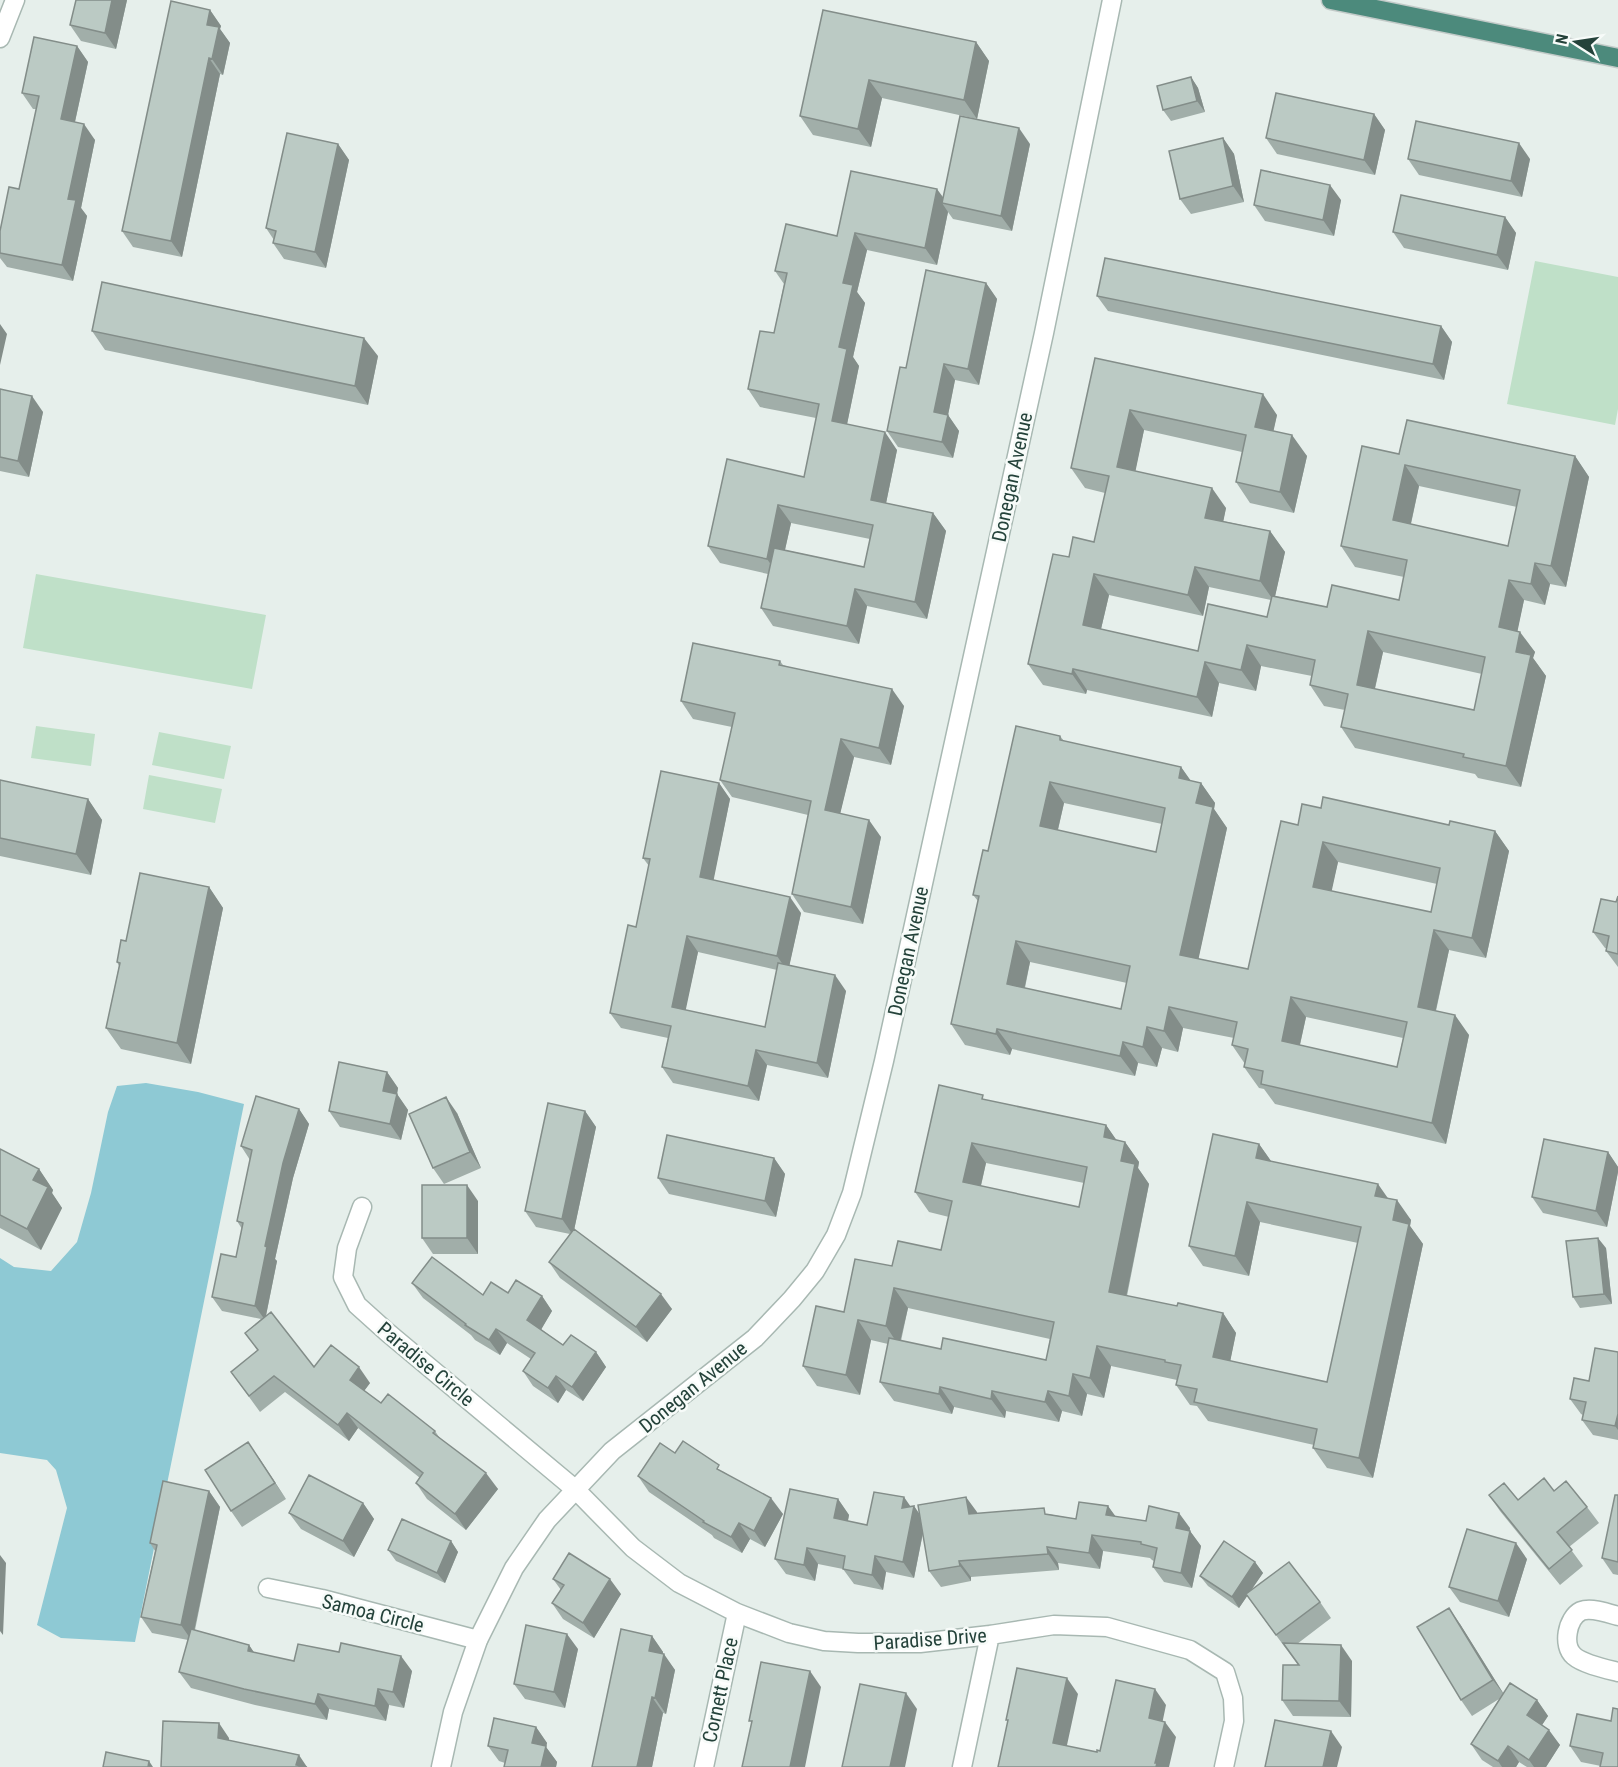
<svg xmlns="http://www.w3.org/2000/svg" width="1618" height="1767" font-family="'Roboto Condensed',sans-serif">
  <style>
    .green { fill: #bfe0c8 }
    .water { fill: #8ec9d4 }
    .lines { fill: none; stroke-linecap: round; stroke-linejoin: round }
    .minor-casing { stroke: #a8b8b2; stroke-width: 21 }
    .tertiary-casing { stroke: #a8b8b2; stroke-width: 21 }
    .trunk-casing { stroke: #c2cac8; stroke-width: 21 }
    .minor { stroke: #fff; stroke-width: 18 }
    .tertiary { stroke: #fff; stroke-width: 18 }
    .trunk { stroke: #4c8a7c; stroke-width: 18 }
    .wall { fill: #a1aea9; fill-rule: evenodd }
    .shaded-wall { fill: #838d89 }
    .building { fill: #bbcac4; stroke: #838d89; stroke-width: 1.5; fill-rule: evenodd }
    .labels { text-anchor: middle; dominant-baseline: central; stroke-width: 5; stroke-linejoin: round; paint-order: stroke }
    .street-label { font-size: 20px; fill: #24423a; stroke: #f7fbf9 }
  </style>
  <rect width="100%" height="100%" fill="#e6efeb"/>
  <path class="green" d="M1535,261L1618,277V409L1615,425L1507,404Z
    M36,574L266,615L252,689L23,648Z
    M36,726L95,734L91,766L31,758Z
    M159,732L231,746L224,779L152,765Z
    M149,775L222,789L215,823L143,809Z"/>
  <path class="water" d="M146,1083L198,1092L244,1104L135,1642L61,1638L37,1625L67,1508L56,1470L47,1460L0,1453V1258L14,1267L51,1271L77,1242L91,1193L108,1112L117,1086Z"/>
  <g class="lines">
    <g class="minor-casing">
      <path id="minor" d="M0,38L15,0
        M362,1207L347,1248L343,1277L357,1305L387,1332L576,1490L633,1548L679,1583L737,1613L789,1633L824,1641L858,1643H920L990,1635L1054,1625L1107,1627L1190,1650L1225,1672L1233,1698L1234,1721L1224,1767
        M268,1588L322,1599L478,1640
        M1618,1616C1608,1613 1591,1607 1581,1611C1567,1618 1562,1646 1574,1656C1583,1664 1606,1669 1618,1672
        M704,1767L737,1613
        M962,1767L990,1635"/>
    </g>
    <g class="tertiary-casing">
      <path id="tertiary" d="M441,1767L453,1712L478,1640L514,1568L547,1520L612,1451L755,1338L792,1299L815,1271L836,1235L852,1193L884,1061L1044,333L1112,0"/>
    </g>
    <g class="trunk-casing">
      <path id="trunk" d="M1331,0L1618,58"/>
    </g>
    <use href="#minor" class="minor"/>
    <use href="#tertiary" class="tertiary"/>
    <use href="#trunk" class="trunk"/>
  </g>
  <path class="wall" d="M127,0L116,49L81,41L70,25Z
    M210,10L221,26L220,29L230,43L223,75L220,74L182,257L133,247L122,231Z
    M823,10L976,42L989,61L977,119L882,98L871,147L813,135L800,116Z
    M77,46L88,62L75,122L95,140L81,208L87,216L73,281L7,267L0,258V231L19,189L36,109H33L22,93Z
    M1191,77L1198,88L1205,112L1171,121L1163,110Z
    M1374,114L1385,130L1375,175L1277,154L1266,138Z
    M1223,138L1234,154L1244,202L1191,214L1180,199Z
    M338,144L349,160L326,268L284,259L273,243L274,240L266,228Z
    M1030,144L1012,231L953,219L948,212L937,265L867,250L857,292L865,303L853,357L859,366L847,424L897,450L886,503L933,513L946,531L927,619L867,606L859,644L773,626L761,608L768,574L720,563L708,546L804,477L816,418L760,407L748,389L774,333L784,284L775,271L837,236L943,197ZM791,523L870,539L864,567L785,550Z
    M1408,159H1530L1522,197L1419,175Z
    M1341,200L1334,236L1265,221L1254,205Z
    M1505,217L1516,233L1508,270L1404,248L1393,232Z
    M986,283L997,299L979,385L955,380L948,415L959,431L953,458L898,447L887,431L906,368Z
    M1097,296L1441,326L1452,342L1444,380L1108,311Z
    M92,331L378,356L368,405L105,350Z
    M1095,358L1277,415L1273,431L1307,456L1294,513L1250,503L1236,482L1242,452L1144,430L1135,471L1226,508L1223,521L1270,531L1285,552L1275,596L1327,607L1399,600L1404,577L1355,567L1341,546L1399,454L1575,456L1589,477L1566,587L1550,584L1545,605L1524,600L1517,631L1535,652L1533,658L1546,676L1521,787L1478,778L1475,774L1355,748L1341,727L1345,710L1324,706L1310,685L1312,676L1261,666L1256,691L1219,683L1212,717L1087,690L1086,694L1043,685L1028,664L1069,557L1094,542L1105,493L1085,488L1071,468ZM1419,486L1517,507L1508,546L1411,524ZM1209,587L1271,600L1267,617L1198,651L1101,629L1109,595L1203,616ZM1383,652L1482,674L1474,710L1375,689Z
    M0,389L43,412L29,477L0,471Z
    M780,661L783,665L904,706L891,765L854,757L840,813L881,837L863,924L804,912L792,894L808,815L732,797L720,780L732,727L693,719L681,701Z
    M1060,736L1064,741L1181,767L1191,781L1201,783L1215,803L1214,809L1227,828L1198,959L1248,969L1298,825L1321,808L1495,831L1509,851L1486,958L1449,950L1436,1011L1469,1035L1446,1144L1275,1104L1264,1089L1259,1088L1244,1067L1245,1064L1232,1045L1234,1038L1183,1028L1178,1052L1162,1048L1157,1067L1138,1063L1135,1076L1012,1049L1010,1055L965,1045L951,1024L978,901L973,895ZM1064,803L1162,824L1156,852L1058,830ZM1338,862L1437,884L1431,912L1331,891ZM1030,962L1127,983L1121,1009L1025,988ZM1306,1017L1403,1038L1397,1067L1300,1045Z
    M0,780L88,799L102,820L91,875L0,856Z
    M719,783L730,799L713,880L801,913L789,966L846,991L828,1078L767,1065L759,1101L673,1083L662,1067L668,1038L621,1028L610,1013L636,927L649,866L643,858ZM698,952L777,970L765,1027L685,1010Z
    M209,887L223,908L191,1064L121,1049L106,1028L119,966L117,962L126,941Z
    M1618,896V967L1606,951L1607,948H1605L1593,932L1616,902Z
    M387,1072L398,1088L397,1094L408,1110L401,1140L340,1127L329,1111Z
    M987,1100L1106,1125L1116,1140L1125,1142L1139,1162L1138,1168L1149,1184L1127,1296L1177,1306L1223,1313L1236,1333L1230,1361L1327,1382L1358,1243L1260,1222L1249,1276L1203,1266L1189,1246L1259,1144L1271,1161L1387,1198L1411,1220L1410,1226L1423,1244L1373,1478L1327,1468L1313,1448L1314,1445L1208,1421L1197,1406L1190,1405L1176,1385L1177,1380L1111,1366L1104,1398L1087,1394L1082,1416L1062,1411L1059,1422L1006,1411L1005,1418L954,1407L952,1414L894,1401L880,1382L888,1344L871,1340L860,1395L817,1386L803,1366L844,1312L892,1266L941,1250L949,1217L929,1212L915,1192ZM986,1163L1084,1183L1079,1207L981,1186ZM908,1308L1050,1339L1046,1360L941,1349L901,1341Z
    M299,1109L309,1124L293,1178L275,1259L277,1261L266,1316L314,1367L370,1383L364,1391L381,1403L435,1431L439,1437L498,1489L466,1530L427,1499L416,1483L420,1478L358,1428L349,1441L285,1392L260,1412L231,1372L258,1351L245,1333L261,1319L222,1311L212,1297L236,1257L242,1229L237,1221L250,1160L241,1146Z
    M585,1111L596,1127L574,1230L672,1309L647,1342L560,1278L549,1262L570,1234L536,1227L525,1211Z
    M457,1113L481,1168L444,1184L433,1168Z
    M0,1149L39,1169L53,1190L52,1193L62,1208L41,1250L0,1228Z
    M1608,1152L1618,1167V1172L1607,1227L1543,1213L1532,1197Z
    M774,1158L785,1174L776,1217L669,1194L658,1178Z
    M478,1201V1254H433L422,1238Z
    M1606,1248L1612,1304L1580,1308L1573,1297Z
    M412,1283L483,1295L508,1293L542,1296L552,1311L541,1329L563,1345L596,1352L606,1367L583,1401L566,1390L558,1403L533,1386L523,1371L531,1359L507,1343L500,1355L475,1340L471,1335L423,1298Z
    M1618,1352V1440L1593,1435L1582,1420L1583,1415L1581,1414L1570,1399Z
    M675,1453L724,1472L783,1514L765,1547L750,1539L742,1553L714,1538L712,1535L649,1492L638,1476Z
    M259,1458L286,1499L242,1527L231,1511Z
    M209,1491L220,1507L195,1630L249,1645L254,1653L294,1661L412,1671L404,1708L389,1705L386,1721L329,1709L327,1720L255,1705L191,1688L179,1672L188,1640L152,1633L141,1617L155,1551L150,1543Z
    M1554,1491L1587,1507L1599,1523L1569,1547L1583,1566L1560,1585L1500,1511L1489,1495L1518,1500Z
    M1618,1495V1575L1613,1574L1602,1558Z
    M838,1499L849,1515L848,1521L867,1525L914,1506L919,1514L977,1512V1513L1048,1514L1076,1519L1108,1506L1115,1517L1190,1528V1531L1201,1546L1192,1588L1164,1582L1153,1567L1154,1561L1152,1560L1150,1558L1103,1551L1100,1569L1058,1563L1059,1570L971,1577V1581L941,1587L929,1571L923,1533L914,1578L886,1572L883,1590L854,1584L843,1569L818,1564L815,1581L786,1574L775,1559Z
    M363,1503L374,1519L354,1557L301,1529L289,1513Z
    M451,1541L458,1552L445,1583L396,1561L388,1550Z
    M1527,1559L1509,1617L1460,1602L1449,1587Z
    M1255,1562L1263,1573L1250,1591L1320,1602L1331,1618L1297,1644L1352,1661L1351,1717L1293,1716L1282,1700L1298,1665L1247,1596L1239,1608L1208,1586L1200,1576Z
    M553,1579L621,1594L594,1638L563,1619L552,1603L561,1590Z
    M1460,1624L1503,1693L1537,1700L1548,1716L1542,1725L1560,1745L1546,1767H1527L1519,1762L1516,1767H1493L1482,1760L1471,1744L1499,1699L1472,1716L1461,1700Z
    M652,1636L663,1652V1654L675,1670L666,1714L663,1713L652,1767Z
    M578,1649L565,1708L525,1699L514,1684Z
    M1611,1721L1601,1766L1581,1762L1570,1746Z
    M536,1727L547,1743L546,1747L557,1762L556,1767H504L505,1763L499,1761L488,1746Z"/>
  <path class="shaded-wall" d="M112,0H127L116,49L105,33Z
    M210,10L221,26L220,29L230,43L223,75L212,59L207,25Z
    M976,42L989,61L977,119L964,100Z
    M77,46L88,62L72,135L61,119Z
    M209,58L220,74L182,257L171,241Z
    M1191,77L1198,88L1205,112L1197,101Z
    M869,80L882,98L871,147L858,129Z
    M1374,114L1385,130L1375,175L1364,160Z
    M84,124L95,140L81,208L87,216L73,281L62,265L68,199Z
    M1019,128L1030,144L1012,231L1001,216Z
    M1223,138L1234,154L1244,202L1233,186Z
    M1519,143L1530,159L1522,197L1511,181Z
    M338,144L349,160L326,268L315,252Z
    M1330,185L1341,200L1334,236L1323,220Z
    M937,189L948,204L942,203L948,212L937,265L925,248Z
    M1505,217L1516,233L1508,270L1497,255Z
    M855,233L867,250L857,292L865,303L853,357L859,366L844,439L832,421L839,347L843,283Z
    M986,283L997,299L979,385L968,369Z
    M0,324L7,334L0,365Z
    M1441,326L1452,342L1444,380L1433,364Z
    M364,338L378,356L368,405L355,386Z
    M944,364L955,380L948,415L959,431L953,458L942,442L934,412Z
    M1263,394L1277,415L1270,447L1255,427Z
    M32,396L43,412L29,477L18,461Z
    M1130,410L1144,430L1132,488L1117,467Z
    M885,432L897,450L883,518L871,500Z
    M1292,435L1307,456L1294,513L1280,492Z
    M1575,456L1589,477L1566,587L1551,566Z
    M1405,465L1419,486L1407,541L1393,520Z
    M1212,488L1226,508L1220,538L1205,518Z
    M778,505L791,523L779,576L767,559Z
    M933,513L946,531L927,619L915,602Z
    M1270,531L1285,552L1274,601L1260,581Z
    M1535,563L1550,584L1545,605L1531,584Z
    M1195,567L1209,587L1203,616L1188,595Z
    M1094,574L1109,595L1097,646L1083,625Z
    M1509,580L1524,600L1514,648L1499,627Z
    M855,589L867,606L859,644L847,626Z
    M1368,631L1383,652L1371,705L1357,685Z
    M1520,632L1535,652L1533,658L1546,676L1521,787L1506,766L1516,652Z
    M1247,645L1261,666L1256,691L1241,670Z
    M1205,662L1219,683L1212,717L1197,697Z
    M1073,669L1087,690L1086,694L1072,674Z
    M892,689L904,706L891,765L879,748Z
    M841,739L854,757L837,827L825,810Z
    M1181,767L1195,787L1179,778Z
    M1050,782L1064,803L1054,846L1040,826Z
    M719,783L730,799L711,893L700,877Z
    M1201,783L1215,803L1214,809L1227,828L1195,975L1180,955L1196,803Z
    M88,799L102,820L91,875L76,854Z
    M869,820L881,837L863,924L851,907Z
    M1495,831L1509,851L1486,958L1472,938Z
    M1323,842L1338,862L1328,908L1313,887Z
    M209,887L223,908L191,1064L177,1043Z
    M790,897L801,913L788,972L777,956Z
    M1434,930L1449,950L1432,1027L1418,1007Z
    M687,936L698,952L683,1023L672,1007Z
    M1016,941L1030,962L1021,1004L1007,984Z
    M835,975L846,991L828,1078L817,1063Z
    M1291,997L1306,1017L1296,1062L1282,1041Z
    M1169,1007L1183,1028L1178,1052L1164,1031Z
    M1455,1015L1469,1035L1446,1144L1432,1123Z
    M1147,1027L1162,1048L1157,1067L1143,1047Z
    M997,1029L1012,1049L1010,1055L996,1034Z
    M1123,1042L1138,1063L1135,1076L1120,1056Z
    M756,1050L767,1065L759,1101L748,1086Z
    M387,1072L398,1088L397,1094L408,1110L401,1140L390,1124L383,1091Z
    M446,1097L457,1113L481,1168L470,1152Z
    M299,1109L309,1124L293,1178L275,1259L277,1261L265,1320L255,1306L265,1246L283,1163Z
    M585,1111L596,1127L573,1235L562,1219Z
    M1106,1125L1120,1145L1104,1137Z
    M1125,1142L1139,1162L1138,1168L1149,1184L1123,1312L1109,1292L1121,1161Z
    M972,1143L986,1163L977,1202L963,1182Z
    M1259,1144L1273,1164L1256,1158Z
    M1608,1152L1618,1167V1172L1607,1227L1596,1211Z
    M774,1158L785,1174L776,1217L765,1201Z
    M39,1169L53,1190L52,1193L62,1208L41,1250L27,1229L33,1180Z
    M1378,1184L1392,1204L1375,1196Z
    M467,1185L478,1201V1254L467,1238Z
    M1397,1200L1411,1220L1410,1226L1423,1244L1373,1478L1359,1458L1393,1220Z
    M1247,1202L1260,1222L1249,1276L1235,1256Z
    M1598,1238L1606,1248L1612,1304L1604,1294Z
    M894,1288L908,1308L899,1346L886,1326Z
    M661,1294L672,1309L647,1342L636,1327Z
    M542,1296L552,1311L538,1335L527,1320Z
    M1223,1313L1236,1333L1227,1377L1213,1357Z
    M858,1320L871,1340L860,1395L846,1375Z
    M496,1329L507,1343L500,1355L489,1340Z
    M1097,1346L1111,1366L1104,1398L1090,1378Z
    M596,1352L606,1367L583,1401L572,1387Z
    M359,1367L370,1383L361,1395L350,1380Z
    M1073,1374L1087,1394L1082,1416L1069,1396Z
    M556,1376L566,1390L558,1403L548,1388Z
    M940,1387L954,1407L952,1414L939,1394Z
    M992,1391L1006,1411L1005,1418L991,1399Z
    M1048,1391L1062,1411L1059,1422L1045,1402Z
    M347,1413L358,1428L349,1441L338,1425Z
    M1618,1414V1430L1615,1426Z
    M248,1442L259,1458L286,1499L275,1483Z
    M486,1473L498,1489L466,1530L455,1514Z
    M209,1491L220,1507L192,1641L181,1625Z
    M904,1497L913,1510L914,1506L925,1522L914,1578L903,1562L902,1508Z
    M966,1497L977,1512L980,1530L969,1514Z
    M771,1498L783,1514L765,1547L754,1531Z
    M838,1499L849,1515L845,1534L834,1518Z
    M363,1503L374,1519L354,1557L343,1541Z
    M1108,1506L1119,1521L1106,1515Z
    M1179,1513L1190,1528L1187,1544L1176,1528Z
    M739,1523L750,1539L742,1553L731,1537Z
    M1190,1531L1201,1546L1192,1588L1181,1573Z
    M1092,1535L1103,1551L1100,1569L1089,1553Z
    M451,1541L458,1552L445,1583L437,1573Z
    M1516,1543L1527,1559L1509,1617L1498,1601Z
    M1047,1547L1058,1563L1059,1570L1048,1554Z
    M807,1548L818,1564L815,1581L804,1565Z
    M0,1555L6,1563L3,1635L0,1631Z
    M875,1556L886,1572L883,1590L872,1575Z
    M959,1561L971,1577V1581L960,1566Z
    M1255,1562L1263,1573L1239,1608L1232,1597Z
    M610,1579L621,1594L594,1638L583,1623Z
    M1449,1608L1460,1624L1505,1696L1493,1680Z
    M567,1634L578,1649L565,1708L554,1692Z
    M652,1636L663,1652L660,1667L649,1651Z
    M249,1645L260,1661L248,1651Z
    M1341,1645L1352,1661L1351,1717L1339,1701Z
    M664,1654L675,1670L666,1714L655,1698Z
    M401,1656L412,1671L404,1708L393,1692Z
    M810,1671L821,1687L805,1767H790Z
    M1067,1678L1078,1694L1064,1759L1053,1743Z
    M378,1689L389,1705L386,1721L375,1706Z
    M1155,1689L1166,1705L1160,1734L1149,1718Z
    M906,1693L917,1709L905,1767H890Z
    M318,1694L329,1709L327,1720L315,1704Z
    M652,1697L663,1713L652,1767H637Z
    M1537,1700L1548,1716L1538,1731L1527,1715Z
    M1165,1722L1176,1737L1169,1767H1156L1155,1763Z
    M219,1723L229,1738L228,1753L218,1738Z
    M536,1727L547,1743L546,1747L557,1762L556,1767H541L532,1743Z
    M1549,1730L1560,1745L1546,1767H1534L1529,1760Z
    M1331,1731L1342,1747L1337,1767H1323Z
    M1508,1746L1519,1762L1516,1767H1502L1498,1761Z
    M299,1755L307,1767L296,1765Z
    M149,1761L153,1767H148Z"/>
  <path class="building" d="M76,0H112L105,33L70,25Z
    M171,1L210,10L207,25L219,27L212,59L209,58L171,241L122,231Z
    M823,10L976,42L964,100L869,80L858,129L800,116Z
    M34,37L77,46L61,119L84,124L68,199L76,200L62,265L0,253V231L9,187L19,189L39,96L22,93Z
    M1191,77L1197,101L1163,110L1157,86Z
    M1276,93L1374,114L1364,160L1266,138Z
    M960,116L1019,128L1001,216L942,203Z
    M1416,121L1519,143L1511,181L1408,159Z
    M287,133L338,144L315,252L273,243L276,231L266,228Z
    M1223,138L1233,186L1180,199L1169,151Z
    M1261,170L1330,185L1323,220L1254,205Z
    M851,171L937,189L925,248L855,233L843,283L853,285L839,347L847,349L832,421L885,432L871,500L933,513L915,602L855,589L847,626L761,608L774,548L864,567L873,525L778,505L767,559L708,546L727,459L804,477L819,404L748,389L760,331L774,333L787,273L775,271L786,224L837,236Z
    M1401,195L1505,217L1497,255L1393,232Z
    M1105,258L1441,326L1433,364L1097,296Z
    M926,270L986,283L968,369L944,364L934,412L948,415L942,442L887,431L900,367L906,368Z
    M102,282L364,338L355,386L92,331Z
    M1095,358L1263,394L1255,427L1292,435L1280,492L1236,482L1246,435L1130,410L1117,467L1212,488L1205,518L1270,531L1260,581L1195,567L1188,595L1094,574L1083,625L1198,651L1208,604L1267,617L1272,596L1327,607L1332,585L1399,600L1407,560L1341,546L1362,446L1399,454L1407,420L1575,456L1551,566L1535,563L1531,584L1509,580L1499,627L1520,632L1516,652L1531,655L1506,766L1463,757L1464,754L1341,727L1348,694L1310,685L1315,660L1247,645L1241,670L1205,662L1197,697L1073,669L1072,674L1028,664L1053,554L1069,557L1073,537L1094,542L1101,511L1109,476L1071,468ZM1405,465L1520,490L1508,546L1393,520ZM1368,631L1485,657L1474,710L1357,685Z
    M0,389L32,396L18,461L0,457Z
    M693,643L780,661L779,665L892,689L879,748L841,739L825,810L869,820L851,907L792,894L811,801L720,780L735,713L681,701Z
    M1016,726L1060,736V740L1181,767L1179,778L1201,783L1196,803L1213,807L1180,955L1248,969L1281,821L1298,825L1302,804L1321,808L1323,797L1449,825L1450,821L1495,831L1472,938L1434,930L1418,1007L1455,1015L1432,1123L1261,1084L1263,1071L1244,1067L1248,1049L1232,1045L1237,1022L1169,1007L1164,1031L1147,1027L1143,1047L1123,1042L1120,1056L997,1029L996,1034L951,1024L979,896L973,895L983,850L988,851ZM1050,782L1165,808L1156,852L1040,826ZM1323,842L1440,868L1431,912L1313,887ZM1016,941L1130,966L1121,1009L1007,984ZM1291,997L1407,1022L1397,1067L1282,1041Z
    M661,771L719,783L700,877L790,897L777,956L687,936L672,1007L765,1027L778,963L835,975L817,1063L756,1050L748,1086L662,1067L671,1026L610,1013L628,925L636,927L650,859L643,858Z
    M0,780L88,799L76,854L0,838Z
    M140,873L209,887L177,1043L106,1028L120,963L117,962L121,940L126,941Z
    M1618,896V954L1606,951L1609,936L1593,932L1601,899L1616,902Z
    M339,1062L387,1072L383,1091L397,1094L390,1124L329,1111Z
    M939,1085L983,1095L982,1099L1106,1125L1104,1137L1125,1142L1121,1161L1135,1164L1109,1292L1177,1306L1178,1303L1223,1313L1213,1357L1327,1382L1361,1227L1247,1202L1235,1256L1189,1246L1213,1134L1259,1144L1256,1158L1378,1184L1375,1196L1397,1200L1393,1220L1409,1224L1359,1458L1313,1448L1317,1429L1194,1402L1197,1389L1176,1385L1181,1365L1165,1362V1360L1097,1346L1090,1378L1073,1374L1069,1396L1048,1391L1045,1402L992,1391L991,1399L940,1387L939,1394L880,1382L889,1338L941,1349L943,1338L1046,1360L1054,1322L894,1288L886,1326L858,1320L846,1375L803,1366L816,1306L844,1312L855,1259L892,1266L898,1241L941,1250L952,1201L915,1192ZM972,1143L1087,1167L1079,1207L963,1182Z
    M256,1096L299,1109L283,1163L265,1246L267,1247L255,1306L212,1297L221,1254L236,1257L243,1223L237,1221L252,1150L241,1146Z
    M446,1097L470,1152L433,1168L409,1114Z
    M548,1103L585,1111L562,1219L525,1211Z
    M667,1135L774,1158L765,1201L658,1178Z
    M1544,1139L1608,1152L1596,1211L1532,1197Z
    M0,1149L39,1169L33,1180L48,1187L27,1229L0,1215Z
    M422,1185H467V1238H422Z
    M574,1229L661,1294L636,1327L549,1262Z
    M1598,1238L1604,1294L1573,1297L1566,1241Z
    M432,1257L483,1295L491,1282L508,1293L516,1280L542,1296L527,1320L563,1345L571,1335L596,1352L572,1387L556,1376L548,1388L523,1371L535,1353L496,1329L489,1340L465,1325L466,1324L412,1283Z
    M271,1312L314,1367L331,1345L359,1367L350,1380L381,1403L388,1394L435,1431L433,1433L486,1473L455,1514L416,1483L423,1473L347,1413L338,1425L274,1376L249,1396L231,1372L258,1350L245,1333Z
    M1595,1348L1618,1352V1414L1615,1426L1582,1420L1586,1402L1570,1399L1574,1378L1589,1381Z
    M683,1441L719,1465L717,1469L771,1498L754,1531L739,1523L731,1537L703,1522L704,1521L638,1476L660,1443L675,1453Z
    M248,1442L275,1483L231,1511L205,1470Z
    M309,1475L363,1503L343,1541L289,1513Z
    M1544,1478L1554,1491L1566,1481L1587,1507L1557,1532L1572,1550L1549,1569L1489,1495L1504,1483L1518,1500Z
    M163,1481L209,1491L181,1625L141,1617L157,1545L150,1543Z
    M790,1489L838,1499L834,1518L867,1525L874,1492L904,1497L902,1508L914,1506L903,1562L875,1556L872,1575L843,1569L845,1556L807,1548L804,1565L775,1559Z
    M1615,1495H1618V1562L1602,1558Z
    M966,1497L969,1514L1044,1508L1045,1514L1076,1519L1079,1502L1108,1506L1106,1515L1146,1521L1149,1506L1179,1513L1176,1528L1190,1531L1181,1573L1153,1567L1157,1548L1141,1544V1542L1092,1535L1089,1553L1047,1547L1048,1554L959,1561L960,1566L929,1571L918,1505Z
    M402,1519L451,1541L437,1573L388,1550Z
    M1467,1529L1516,1543L1498,1601L1449,1587Z
    M1224,1541L1255,1562L1232,1597L1200,1576Z
    M569,1553L610,1579L583,1623L552,1603L564,1585L553,1579Z
    M1289,1562L1320,1602L1276,1635L1246,1594Z
    M1449,1608L1493,1680L1461,1700L1417,1627Z
    M526,1625L567,1634L554,1692L514,1684Z
    M191,1629L249,1645L248,1651L294,1661L298,1644L339,1652L341,1643L401,1656L393,1692L378,1689L375,1706L318,1694L315,1704L244,1689L179,1672Z
    M621,1629L652,1636L649,1651L664,1654L655,1698L652,1697L637,1767H592Z
    M1283,1643L1341,1645L1339,1701L1282,1700L1283,1665H1299Z
    M761,1662L810,1671L790,1767H742L752,1721H749Z
    M1017,1668L1067,1678L1053,1743L1097,1752V1750L1100,1751L1116,1680L1155,1689L1149,1718L1165,1722L1155,1763H1157L1156,1767H998L1008,1720H1006Z
    M1510,1683L1537,1700L1527,1715L1549,1730L1529,1760L1508,1746L1498,1761L1471,1744Z
    M860,1684L906,1693L890,1767H842Z
    M1613,1708L1618,1709V1767H1600L1603,1753L1570,1746L1577,1714L1611,1721Z
    M494,1718L536,1727L532,1743L546,1746L541,1767H504L508,1750L488,1746Z
    M1275,1720L1331,1731L1323,1767H1265Z
    M163,1721L219,1723L218,1738L299,1755L296,1765L307,1767H161Z
    M106,1752L149,1761L148,1767H103Z"/>
  <g class="labels">
    <g class="street-label">
      <text transform="translate(1012 477) rotate(-78)">Donegan Avenue</text>
      <text transform="translate(908 951) rotate(-78)">Donegan Avenue</text>
      <text transform="translate(426 1364) rotate(40)">Paradise Circle</text>
      <text transform="translate(693 1387) rotate(-39)">Donegan Avenue</text>
      <text transform="translate(373 1613) rotate(14)">Samoa Circle</text>
      <text transform="translate(930 1639) rotate(-4)">Paradise Drive</text>
      <text transform="translate(720 1690) rotate(-78)">Cornett Place</text>
    </g>
  </g>
  <g transform="translate(1576 42) rotate(282)" stroke="#f7fbf9" stroke-width="4.5" paint-order="stroke">
  <path d="M0-4.5L10 22L0 15L-10 22Z" fill="#24423a"/>
  <text y="-9" font-size="16" font-weight="bold" text-anchor="middle" fill="#24423a">N</text>
  </g>
</svg>
